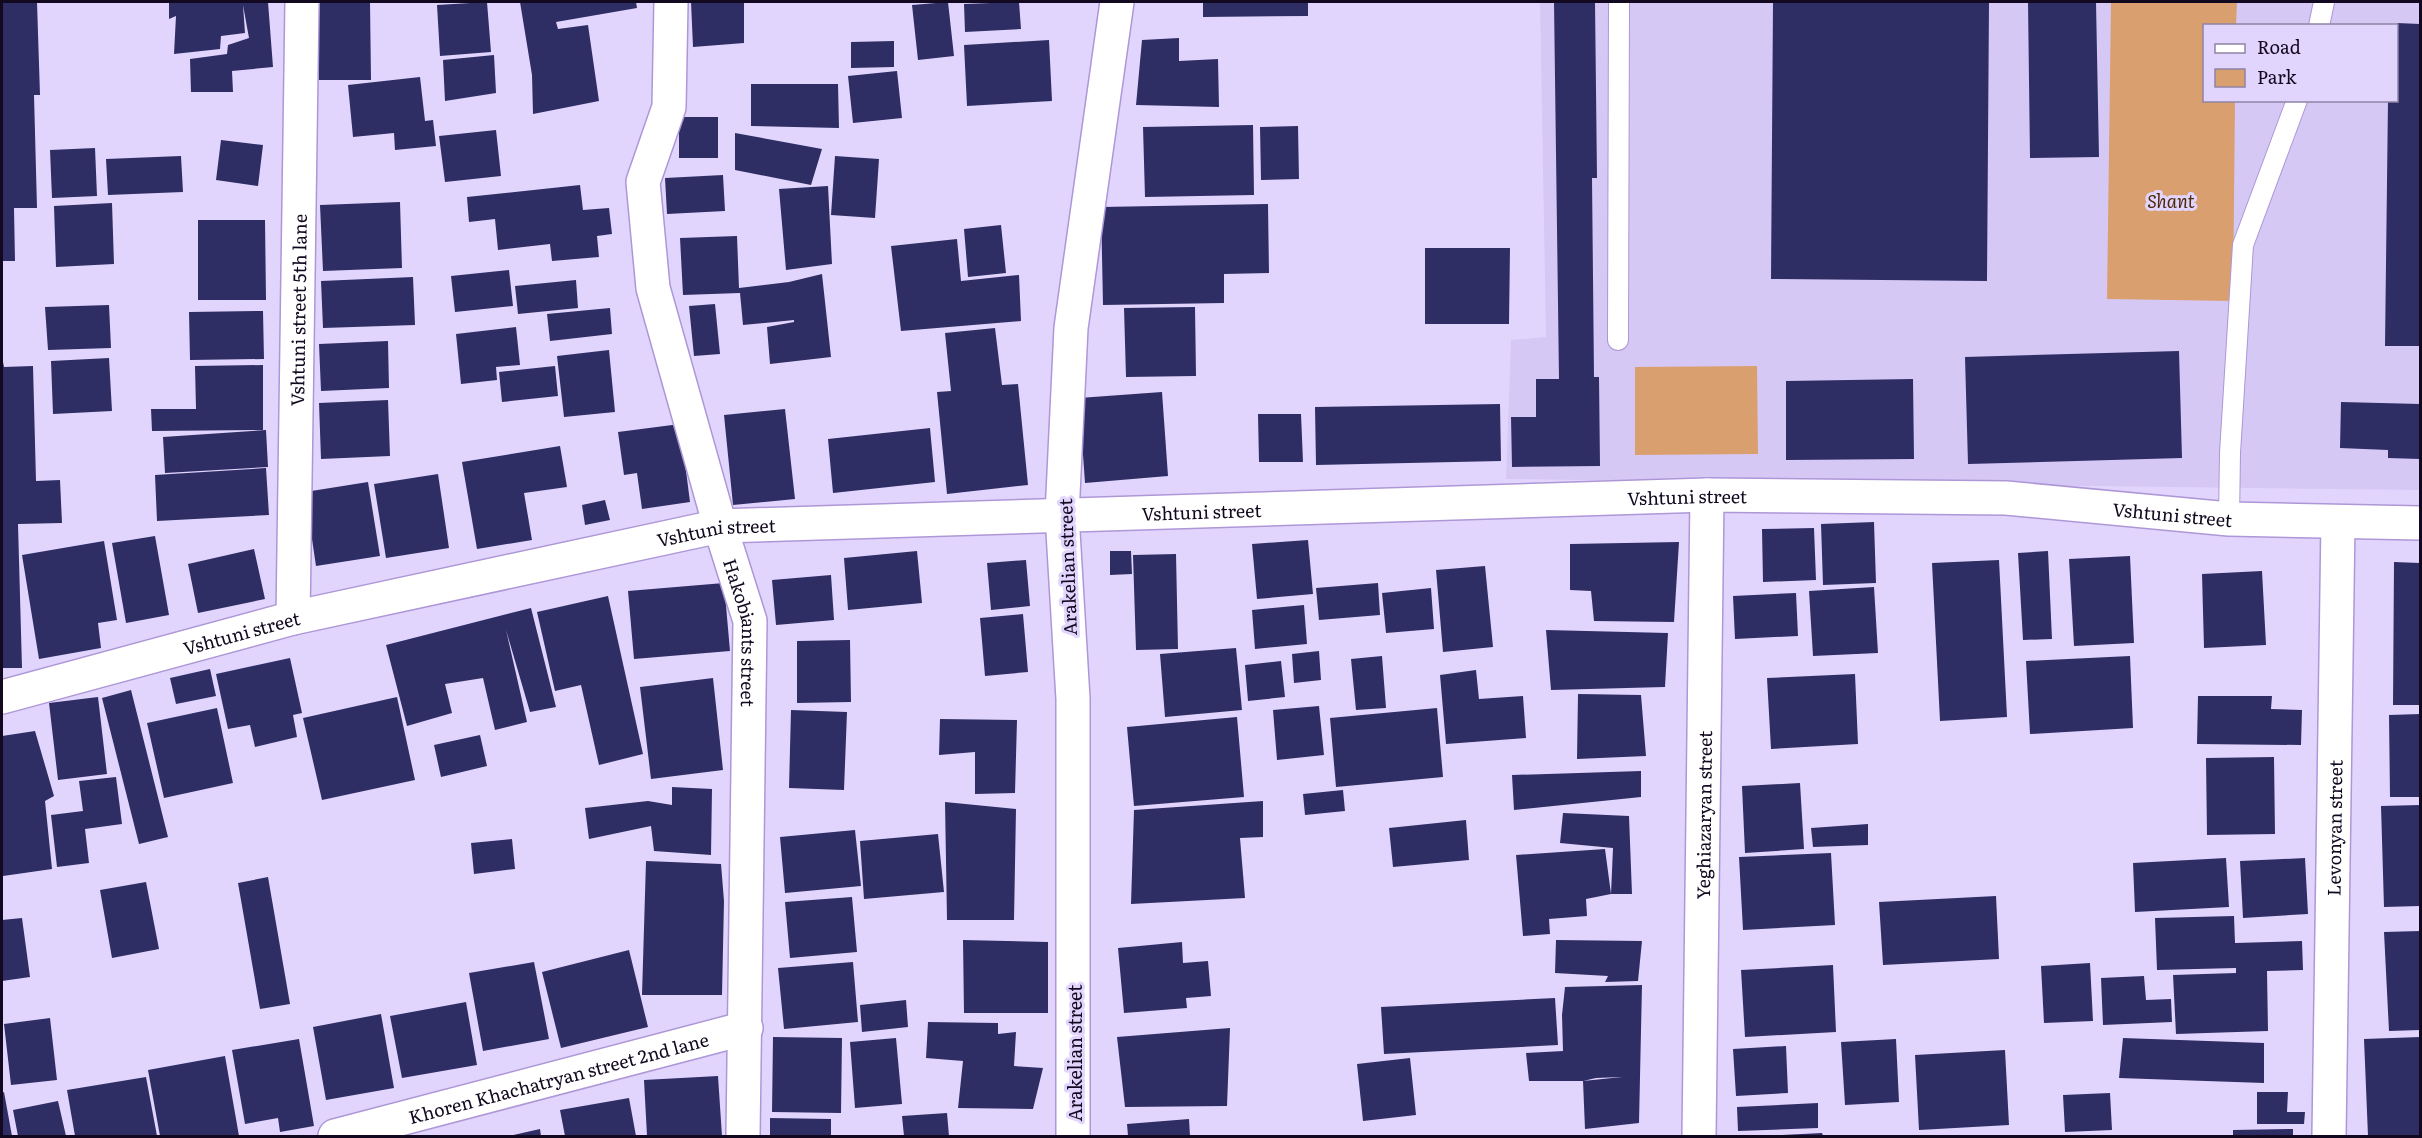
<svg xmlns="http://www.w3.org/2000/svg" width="2422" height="1138" font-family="Literata,serif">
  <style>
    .built { fill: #d6c8f5; fill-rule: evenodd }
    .green { fill: #da9f6f }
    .building { fill: #2e2e65; fill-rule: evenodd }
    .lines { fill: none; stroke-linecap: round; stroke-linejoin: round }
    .service-casing { stroke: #ad97d7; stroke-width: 22 }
    .minor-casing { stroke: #ad97d7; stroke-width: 36 }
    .tertiary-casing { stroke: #ad97d7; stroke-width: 36 }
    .service { stroke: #fff; stroke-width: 20 }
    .minor { stroke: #fff; stroke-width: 33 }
    .tertiary { stroke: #fff; stroke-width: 33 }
    .labels { text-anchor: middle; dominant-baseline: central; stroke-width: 6; stroke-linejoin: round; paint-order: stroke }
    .park-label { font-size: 18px; font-style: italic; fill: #4d2a08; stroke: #e2d5fd }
    .street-label { font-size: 18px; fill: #12081f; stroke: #e2d5fd }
  </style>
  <rect width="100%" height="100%" fill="#e2d5fd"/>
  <path class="built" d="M1540,2H2420V490L1506,479L1511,340L1546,337ZM2204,26H2396V100H2204Z"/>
  <path class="green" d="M2111,2H2237L2236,25L2204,26V100L2235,101L2233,301L2107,299Z
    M1757,366L1758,454L1635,455V367Z"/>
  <path class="building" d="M2,2H37L40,95H34L37,208H14L15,261H2Z
    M169,2H268L273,67L232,71L233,92H191L190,59L227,54L228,45L249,38L243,5L245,33L221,36L220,49L174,54L176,16L169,19Z
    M318,2H370L371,80H319Z
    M487,2L491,52L440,56L437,5Z
    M520,2H636L637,8L556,22L558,29L588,25L599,101L533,114L532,75Z
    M691,2H744V43L693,47Z
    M948,2L954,56L918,60L912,5Z
    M1019,2L1021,29L965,32L964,4Z
    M1203,2H1308V16L1203,17Z
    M1554,2H1595L1597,178H1592L1594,377H1599L1600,466L1512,467L1511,417H1536V379H1559Z
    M1773,2H1989L1987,281L1771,279Z
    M2028,2H2096L2099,157L2030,158Z
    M2397,23L2420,24V346H2385L2388,100H2397Z
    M1179,38V61L1218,59L1219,107L1136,105L1142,40Z
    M1049,40L1052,101L967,106L964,45Z
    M894,41V67L851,68V42Z
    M494,55L496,93L445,101L443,60Z
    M897,71L902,118L853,123L848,76Z
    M420,77L425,121L433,120L436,146L395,150L394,133L353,137L348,85Z
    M751,84H838L839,128L751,126Z
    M679,117H718V158H679Z
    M1253,125L1254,195L1145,197L1143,127Z
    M1298,126L1299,179L1261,180L1260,127Z
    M496,130L501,176L445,182L439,136Z
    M735,133L822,149L811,185L735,170Z
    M221,140L263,145L258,186L216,180Z
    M95,148L97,196L52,198L50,150Z
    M181,156L183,192L108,195L106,159Z
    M835,156L879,159L875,218L831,215Z
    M723,175L725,211L667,214L665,178Z
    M580,185L583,210L609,208L612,234L597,236L599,257L552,261L550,244L498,250L495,219L469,222L467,197Z
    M828,186L832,264L786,270L779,189Z
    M400,202L402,268L323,271L320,205Z
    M112,203L114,264L56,267L54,206Z
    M1268,204L1269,273L1224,274V303L1103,305L1101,207Z
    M198,220H265L266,300H198Z
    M1001,225L1006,273L968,277L964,229Z
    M737,236L739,288L789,282L822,274L831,357L770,364L767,327L794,322V320L743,325L740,293L683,295L680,238Z
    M957,239L961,281L1019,275L1021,321L901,331L891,246Z
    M1425,248H1510L1509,324H1425Z
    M509,270L513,306L455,312L451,276Z
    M413,277L415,325L323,328L321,281Z
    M576,280L578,308L518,314L515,286Z
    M715,304L720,354L694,356L689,306Z
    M109,305L111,348L48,350L45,307Z
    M1195,307L1196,376L1126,377L1124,308Z
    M610,308L612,334L550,341L547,314Z
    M263,311L264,359L190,360L189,312Z
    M516,327L520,365L496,367L497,380L461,384L456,334Z
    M995,328L1002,385L1018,384L1028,485L947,494L937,392L951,391L945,333Z
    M388,341L389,388L321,391L319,344Z
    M609,350L615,412L564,417L557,356Z
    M2179,351L2182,458L1968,464L1965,357Z
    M109,358L112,411L53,414L51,361Z
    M2,362H3L4,367L33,366L36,481L60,480L62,523L18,524L22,668H2Z
    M263,365V430L152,431L151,409H196L195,366Z
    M555,366L558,396L502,402L499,372Z
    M1913,379L1914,459L1786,460V381Z
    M1162,392L1168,476L1085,483L1079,398Z
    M388,400L390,456L321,459L319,403Z
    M2341,402L2420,404V459L2388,458V450L2340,448Z
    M1500,404L1501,461L1316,465L1315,407Z
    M785,409L795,499L733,505L724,415Z
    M1258,414H1301L1303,462H1259Z
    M680,424L690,502L642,509L637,473L624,475L618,432Z
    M930,428L935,482L833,493L828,439Z
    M266,430L268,467L165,473L163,437Z
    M560,446L567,487L524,493L532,540L477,549L462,462Z
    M266,468L269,515L157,521L155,475Z
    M438,474L449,548L386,558L374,484Z
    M368,482L380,556L316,566L305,492Z
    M605,500L610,520L585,525L582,505Z
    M1874,522L1876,583L1823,585L1821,524Z
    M1814,528L1816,580L1763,582L1762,529Z
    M155,536L169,615L126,623L112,543Z
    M1308,540L1313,594L1257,599L1252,544Z
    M104,541L117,620L98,623L101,648L39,659L22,555Z
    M1679,542L1674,622L1594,621L1591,591L1570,590V544Z
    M254,549L265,599L198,613L188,564Z
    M917,551L922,603L848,610L844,558Z
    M1110,551H1131L1132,574L1110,575Z
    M2048,551L2052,639L2023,640L2018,553Z
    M1176,554L1178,649L1136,650L1133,555Z
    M2130,556L2134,643L2074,646L2069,559Z
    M1026,560L1030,606L991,610L987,563Z
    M1999,560L2007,717L1940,721L1932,563Z
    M2394,562L2420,563V705H2393Z
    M1485,566L1493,647L1443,652L1436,570Z
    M2262,571L2266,645L2204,648L2202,574Z
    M831,575L834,620L776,625L772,580Z
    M724,583L730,651L634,659L628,591Z
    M1378,583L1380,615L1319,620L1316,588Z
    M1874,587L1878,653L1813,656L1809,591Z
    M1431,588L1434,629L1386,633L1382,593Z
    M1796,593L1798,636L1735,639L1733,596Z
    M608,596L643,754L599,765L581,685L555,691L537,612Z
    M1304,605L1307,644L1255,649L1252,610Z
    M531,608L556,707L530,712L506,630L527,722L495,730L483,678L445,684L452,713L407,726L386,645Z
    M1023,614L1028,672L985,676L980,618Z
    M1546,630L1668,633L1665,687L1551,690Z
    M850,640L851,702L797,703V641Z
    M1236,648L1242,710L1165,717L1160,654Z
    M1319,651L1321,680L1294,683L1292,654Z
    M1382,656L1386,708L1356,710L1351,659Z
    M2130,656L2133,728L2030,734L2026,661Z
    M290,658L302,713L293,715L297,737L255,747L250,725L228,729L216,674Z
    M1281,661L1285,697L1248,701L1245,665Z
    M210,669L216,696L176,704L170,678Z
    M1476,670L1479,699L1523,696L1526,738L1446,744L1440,675Z
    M1855,674L1858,744L1771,749L1767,678Z
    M713,678L723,770L651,779L640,687Z
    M131,690L168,837L139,844L102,698Z
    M1578,694L1641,695L1646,756L1577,759Z
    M2198,696H2272L2271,709L2302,710L2301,745L2197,744Z
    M98,697L107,774L58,780L49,703Z
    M397,697L415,780L322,800L303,718Z
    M1319,706L1324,755L1277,760L1273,710Z
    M217,708L233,783L164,798L147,723Z
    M1437,708L1443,777L1336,787L1330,718Z
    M791,710L847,712L844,790L789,788Z
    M2420,714V797H2390L2389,715Z
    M1237,717L1244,797L1134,806L1127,727Z
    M940,719L1017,720L1015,793L975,794V752L939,755Z
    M35,731L54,796L45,801L52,869L3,876L2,736Z
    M480,735L487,766L441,777L434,745Z
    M2274,757L2275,834L2207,835L2206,758Z
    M1641,771V797L1514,810L1512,775Z
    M116,777L122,824L85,829L89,863L57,867L51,815L83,811L79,781Z
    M1800,783L1804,849L1745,853L1742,786Z
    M672,787L712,789L711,855L654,851L651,826L589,839L585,808L648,801L672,805Z
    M1343,790L1345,811L1305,815L1303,794Z
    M1263,801V837L1240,838L1245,898L1131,904L1134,810Z
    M945,802L1016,809L1014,920H947Z
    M2420,805V906L2384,907L2381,806Z
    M1563,813L1629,816L1632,894H1611L1613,848L1560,843Z
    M1466,820L1469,860L1393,867L1389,828Z
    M1868,824V845L1813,847L1811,828Z
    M855,830L861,886L785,893L780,837Z
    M938,834L944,892L864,899L860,841Z
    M512,839L515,869L474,874L471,843Z
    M1605,849L1611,894L1586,899L1587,916L1549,919L1550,934L1523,936L1516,855Z
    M1831,853L1835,925L1743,930L1739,857Z
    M2226,858L2229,907L2135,912L2133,863Z
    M2305,858L2308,914L2243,918L2240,861Z
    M646,861L721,864L724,901L722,995H642Z
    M268,877L290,1004L260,1009L238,883Z
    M146,882L159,949L112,958L100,890Z
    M1996,896L1999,959L1883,965L1879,902Z
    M852,897L857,952L790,958L785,902Z
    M2234,916L2235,943L2302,941L2303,970L2267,971L2268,1031L2176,1034L2173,975L2236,973V968L2157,970L2155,918Z
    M22,918L30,977L2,981V920Z
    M2420,931V1030L2389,1031L2384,932Z
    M963,940L1048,942V1013H964Z
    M1556,940L1642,941L1638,981L1605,982L1608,976L1555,973Z
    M1182,942L1183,963L1208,961L1211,996L1186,998L1187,1008L1124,1013L1118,948Z
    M629,950L648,1027L561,1048L542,972Z
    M534,962L549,1039L483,1051L469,973Z
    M853,962L858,1022L784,1029L778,968Z
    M2090,963L2093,1021L2044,1023L2041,966Z
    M1833,965L1836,1032L1745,1037L1741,970Z
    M2144,976L2146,1000L2171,999L2172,1022L2103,1025L2101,978Z
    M1642,985L1639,1123L1585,1129L1583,1081H1529L1526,1053L1563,1051L1562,1015L1565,987ZM1622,1077L1583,1081L1596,1078Z
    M1555,998L1558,1045L1384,1054L1381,1007Z
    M906,1000L908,1027L862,1032L860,1005Z
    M466,1002L477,1065L402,1078L390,1016Z
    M381,1014L394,1088L326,1100L313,1027Z
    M50,1018L57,1080L11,1085L4,1024Z
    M928,1022L998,1023V1034L1016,1032L1014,1066L1043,1068L1033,1109L958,1108L963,1061L926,1058Z
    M1230,1028L1227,1106L1125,1107L1117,1037Z
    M773,1037L842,1038L841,1113L772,1112Z
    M2420,1037V1136H2368L2364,1039Z
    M896,1038L902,1104L855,1108L850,1042Z
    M2123,1038L2264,1043V1083L2119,1078Z
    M299,1039L314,1126L280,1132L278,1118L245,1124L232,1050Z
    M1896,1039L1899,1102L1845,1105L1841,1042Z
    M1786,1046L1788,1093L1736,1096L1733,1049Z
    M2005,1050L2009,1125L1919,1130L1915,1055Z
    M225,1056L239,1136H160L148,1070Z
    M1410,1058L1416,1115L1363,1121L1357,1064Z
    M718,1076L722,1136H647L644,1080Z
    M146,1077L157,1136H75L67,1090Z
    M4,1092L12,1136H2V1093Z
    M2257,1092H2288L2287,1112H2305L2304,1124H2257Z
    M2110,1093L2112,1130L2065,1132L2063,1095Z
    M629,1098L636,1136H565L560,1110Z
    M58,1101L66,1136H18L13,1110Z
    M1818,1103V1128L1738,1131L1737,1107Z
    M947,1113L949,1136H904L902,1116Z
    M770,1118L831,1119V1136H770Z
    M1189,1119L1190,1136H1128L1127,1124Z
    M540,1129L541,1136H509Z
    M2293,1129V1136H2233V1130Z
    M1822,1133L1823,1136H1782V1135Z"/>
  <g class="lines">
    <g class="service-casing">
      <path id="service" d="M2319,26L2324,2
        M1618,340L1619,2
        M2229,519L2230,453L2243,245L2297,100"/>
    </g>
    <g class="minor-casing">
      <g id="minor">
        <path id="s1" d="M671,2L669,107L643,182L653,288L720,526L750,621L743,1136"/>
        <path id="s2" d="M293,618L302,2"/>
        <path id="s3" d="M2,697L293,618L720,526L1707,495L2006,498L2229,519L2420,523"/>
        <path id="s4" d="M335,1136L746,1028"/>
        <path id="s5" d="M1699,1136L1707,495"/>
        <path id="s6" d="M2329,1136L2338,522"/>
      </g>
    </g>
    <g class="tertiary-casing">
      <path id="tertiary" d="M1073,1136V699L1062,515L1071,328L1117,2"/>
    </g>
    <use href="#service" class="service"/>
    <use href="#minor" class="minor"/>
    <use href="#tertiary" class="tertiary"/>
  </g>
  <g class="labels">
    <g class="park-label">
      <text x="2171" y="200">Shant</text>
    </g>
    <g class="street-label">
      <text stroke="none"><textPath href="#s2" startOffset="308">Vshtuni street 5th lane</textPath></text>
      <text stroke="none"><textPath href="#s3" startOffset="1706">Vshtuni street</textPath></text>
      <text stroke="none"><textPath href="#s3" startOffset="1220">Vshtuni street</textPath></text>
      <text stroke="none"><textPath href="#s3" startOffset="2192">Vshtuni street</textPath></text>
      <text stroke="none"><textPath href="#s3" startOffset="734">Vshtuni street</textPath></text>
      <text transform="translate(1067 567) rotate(-92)">Arakelian street</text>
      <text stroke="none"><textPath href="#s3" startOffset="248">Vshtuni street</textPath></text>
      <text stroke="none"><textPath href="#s1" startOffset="648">Hakobiants street</textPath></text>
      <text stroke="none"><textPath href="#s5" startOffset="321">Yeghiazaryan street</textPath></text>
      <text stroke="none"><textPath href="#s6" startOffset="308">Levonyan street</textPath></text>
      <text transform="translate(1074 1053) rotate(-90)">Arakelian street</text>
      <text stroke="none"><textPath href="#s4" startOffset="231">Khoren Khachatryan street 2nd lane</textPath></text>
    </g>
  </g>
  <rect width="2422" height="1138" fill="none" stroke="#12081f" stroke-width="6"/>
  <rect x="2203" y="24" width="195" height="78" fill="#e2d5fd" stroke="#8f83a4" stroke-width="1.5"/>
  <rect x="2215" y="44" width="30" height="9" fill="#ffffff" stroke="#8f83a4" stroke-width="1.5"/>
  <text x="2257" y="54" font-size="18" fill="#12081f">Road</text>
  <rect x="2215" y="69" width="30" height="18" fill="#da9f6f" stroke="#8f83a4" stroke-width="1.5"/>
  <text x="2257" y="84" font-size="18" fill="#12081f">Park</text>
</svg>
